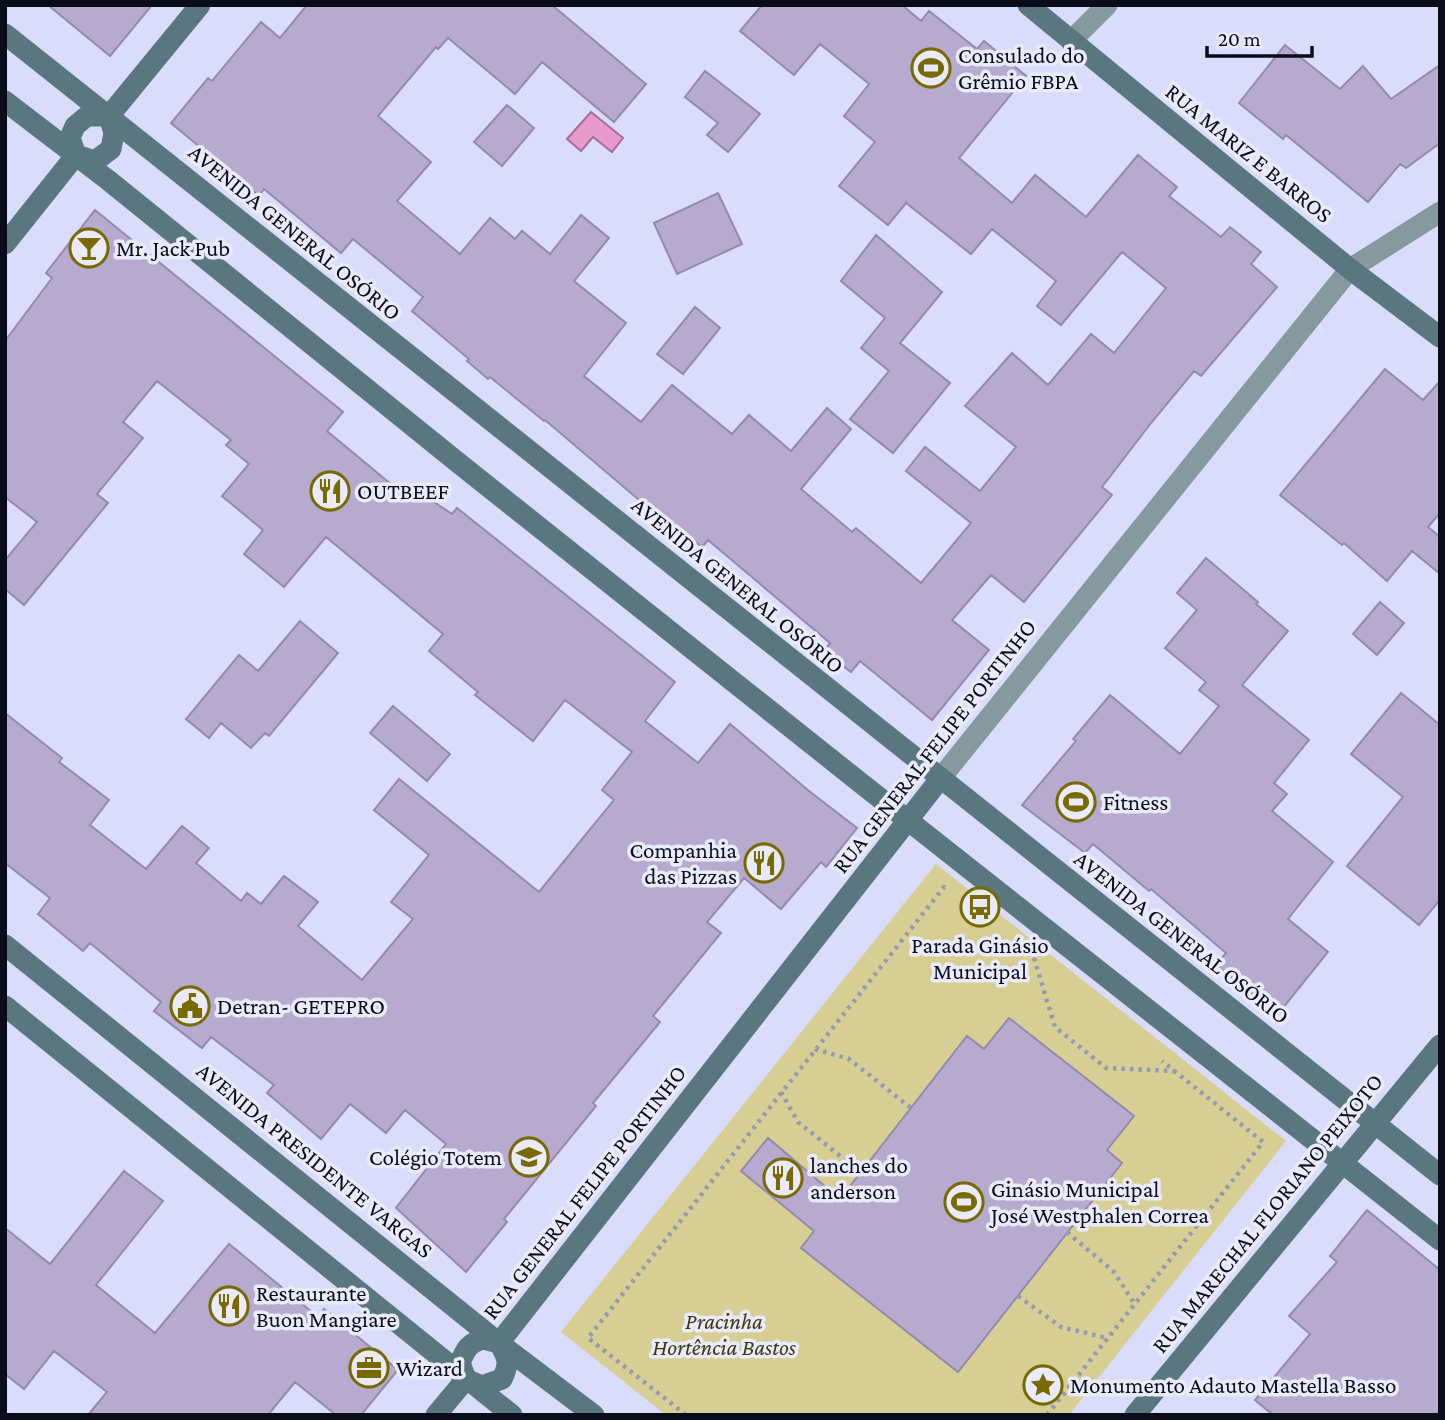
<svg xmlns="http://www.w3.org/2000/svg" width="1445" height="1420" font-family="'Crimson Pro',serif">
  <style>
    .green { fill: #d7ce94 }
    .water { fill: #e899ce; stroke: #a66f98; stroke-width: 2 }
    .building { fill: #b6abcf; stroke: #958aad; stroke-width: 2 }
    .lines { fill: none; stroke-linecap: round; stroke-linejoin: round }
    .path { stroke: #979ab3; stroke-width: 4.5; stroke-dasharray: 3.5 5; stroke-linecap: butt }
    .lane { stroke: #85999f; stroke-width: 21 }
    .street { stroke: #85999f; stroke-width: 21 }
    .secondary { stroke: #5a7780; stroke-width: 21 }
    .labels { text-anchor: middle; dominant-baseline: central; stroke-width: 7; stroke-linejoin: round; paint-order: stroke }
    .poi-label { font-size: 23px; fill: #0b0c19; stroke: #e9ebfa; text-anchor: start }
    .street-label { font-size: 23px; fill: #0b0c19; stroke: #e9ebfa }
    .park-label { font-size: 23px; font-style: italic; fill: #3e370f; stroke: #e9ebfa }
  </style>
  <rect width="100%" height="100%" fill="#d9dcfb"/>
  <path class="green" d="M936,864L1286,1141L1069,1415H666L561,1332Z"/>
  <path class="water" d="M591,112L623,138L612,152L593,137L581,151L567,139Z"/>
  <path class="building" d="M48,5H152L110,56Z
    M307,5H552L646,84L614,122L542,62L515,94L448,38L438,49L436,47L378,116L431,162L397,201L460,254L490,218L515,239L522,231L550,254L581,215L609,238L574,281L626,323L584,376L641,422L672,385L732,434L749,415L791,451L827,408L851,429L801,489L852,532L856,528L921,583L971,523L906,471L925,447L980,491L1016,447L965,406L1012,353L1048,385L1091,334L1114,353L1166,288L1122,252L1061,325L1037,306L1056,281L992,229L971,254L906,203L888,225L839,186L875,142L844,116L869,84L820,44L794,75L740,31L762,5H902L921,21L929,11L977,49L984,41L1026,76L959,158L1012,203L1035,175L1086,217L1138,155L1177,187L1169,196L1221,237L1230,227L1261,252L1251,264L1277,287L1201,376L1194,371L1151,423L1102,487L1112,495L1024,602L991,575L952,620L989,650L932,720L860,661L851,672L824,651L830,643L708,540L702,547L654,508L652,511L545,420L544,421L490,377L488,379L467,361L469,359L412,311L423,297L353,239L341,253L264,189L259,196L171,123L208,78L212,81L261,22L280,38Z
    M1285,45L1340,89L1363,66L1391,99L1440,65V143L1406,168L1400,164L1368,202L1286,135L1283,139L1239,103Z
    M705,71L760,114L728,152L707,135L718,123L685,97Z
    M507,105L534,128L502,166L474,142Z
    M718,193L742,244L677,274L654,223Z
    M95,210L343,412L327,431L386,480L414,499L425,496L452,514L457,508L675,682L645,721L698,763L730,724L809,791L857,828L826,867L821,862L781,909L744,878L707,922L721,933L653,1016L660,1022L593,1103L596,1106L504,1219L507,1222L466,1272L396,1208L446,1144L405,1110L386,1133L350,1104L321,1139L267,1093L274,1085L211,1037L202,1048L154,1011L161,1002L90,943L83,951L38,914L50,898L5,863V713L62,758L59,762L109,800L90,825L146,869L182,826L209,848L196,863L241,901L247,893L261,904L284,876L318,902L298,926L362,980L413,919L391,902L429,855L374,810L399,779L539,892L614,800L602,790L632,752L565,700L533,741L475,695L478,692L429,651L443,634L326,537L284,587L244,554L263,530L222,496L249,464L226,445L231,440L157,381L123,422L143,438L97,494L108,503L24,605L5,589V560L37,522L5,497V341L52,278L46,273Z
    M876,235L942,292L900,343L950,383L893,453L850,419L889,371L861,348L885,318L841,281Z
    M695,307L720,328L683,374L657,354Z
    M1385,369L1423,400L1440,381V513L1428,527L1440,537V574L1412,551L1387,581L1344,543L1342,545L1280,495Z
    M1206,558L1258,602L1256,604L1288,631L1242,685L1309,740L1274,783L1287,794L1272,811L1333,862L1288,919L1328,952L1278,1014L1216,965L1226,953L1151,889L1149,891L1093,844L1085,853L1022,805L1076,741L1073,739L1110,695L1180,754L1219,706L1199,690L1206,682L1165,648L1197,610L1177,593Z
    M1380,602L1404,623L1377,655L1353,634Z
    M300,621L338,653L269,736L265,733L251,748L221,723L209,738L186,719L239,655L258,671Z
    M1401,693L1440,725V900L1419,925L1347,866L1403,797L1351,754Z
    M393,706L450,754L427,781L370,733Z
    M1009,1018L1134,1116L1107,1150L1122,1163L958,1372L801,1248L814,1231L741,1171L768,1138L840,1199L967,1036L984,1049Z
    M124,1171L163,1201L96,1285L155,1333L229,1244L318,1317L324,1309L398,1370L361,1415H336L295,1382L268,1415H88L107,1392L54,1351L24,1389L5,1374V1228L50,1264Z
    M1367,1210L1440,1270V1415H1273L1255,1400L1310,1334L1289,1316L1337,1262L1330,1256Z"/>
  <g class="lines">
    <path class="path" d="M1034,958L1055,1027L1106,1068L1174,1071
      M815,1049L849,1059L911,1108
      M781,1092L798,1122L860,1172
      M1067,1232L1114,1272L1134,1303
      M1018,1296L1061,1327L1107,1338
      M686,1415L588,1338L944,887L947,889
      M1047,1415L1263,1142L1162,1061"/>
    <path class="lane" d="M1071,41L1107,5"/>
    <path class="street" d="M940,779L1350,269L1440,212"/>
    <path class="secondary" d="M1028,5L1350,269L1440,337
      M5,34L1440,1175
      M5,101L108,180L461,465L867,788L1440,1240
      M109,116L114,133L111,149L95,161L76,155L70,138L75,126L87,116H109L200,5
      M5,244L76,155
      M5,945L499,1343L594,1415
      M5,1006L512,1415
      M484,1339L499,1343C508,1358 510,1363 502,1379L482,1386L466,1379L460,1363C465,1350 469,1342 484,1339Z
      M499,1343L940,779
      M436,1415L466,1379
      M1135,1415L1440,1045"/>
  </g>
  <defs>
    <g id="stadium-ring" transform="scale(2.0125)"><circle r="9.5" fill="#e9ebfa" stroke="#786900" stroke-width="1.5"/><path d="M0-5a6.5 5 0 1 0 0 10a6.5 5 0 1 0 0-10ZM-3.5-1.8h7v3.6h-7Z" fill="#786900"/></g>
    <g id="bar-ring" transform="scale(2.0125)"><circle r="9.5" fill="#e9ebfa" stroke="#786900" stroke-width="1.5"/><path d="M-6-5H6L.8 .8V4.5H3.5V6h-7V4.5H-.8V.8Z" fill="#786900"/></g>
    <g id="restaurant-ring" transform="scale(2.0125)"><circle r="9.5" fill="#e9ebfa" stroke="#786900" stroke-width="1.5"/><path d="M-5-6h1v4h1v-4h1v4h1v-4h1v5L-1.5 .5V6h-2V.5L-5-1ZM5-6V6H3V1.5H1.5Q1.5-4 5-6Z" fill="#786900"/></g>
    <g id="bus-ring" transform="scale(2.0125)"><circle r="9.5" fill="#e9ebfa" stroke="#786900" stroke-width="1.5"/><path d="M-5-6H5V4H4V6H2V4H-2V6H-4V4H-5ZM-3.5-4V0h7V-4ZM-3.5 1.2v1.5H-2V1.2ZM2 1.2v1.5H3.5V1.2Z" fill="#786900"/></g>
    <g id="civic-ring" transform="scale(2.0125)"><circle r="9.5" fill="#e9ebfa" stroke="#786900" stroke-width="1.5"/><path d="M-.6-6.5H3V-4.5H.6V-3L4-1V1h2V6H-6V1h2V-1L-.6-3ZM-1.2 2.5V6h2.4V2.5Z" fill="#786900"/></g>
    <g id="school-ring" transform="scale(2.0125)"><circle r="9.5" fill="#e9ebfa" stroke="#786900" stroke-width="1.5"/><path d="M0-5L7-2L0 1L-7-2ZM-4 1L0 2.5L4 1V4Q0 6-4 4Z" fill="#786900"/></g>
    <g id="office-ring" transform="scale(2.0125)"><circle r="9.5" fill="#e9ebfa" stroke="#786900" stroke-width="1.5"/><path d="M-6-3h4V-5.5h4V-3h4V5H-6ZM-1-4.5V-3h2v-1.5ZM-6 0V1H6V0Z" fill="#786900"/></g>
    <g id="sight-ring" transform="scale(2.0125)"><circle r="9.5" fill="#e9ebfa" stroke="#786900" stroke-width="1.5"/><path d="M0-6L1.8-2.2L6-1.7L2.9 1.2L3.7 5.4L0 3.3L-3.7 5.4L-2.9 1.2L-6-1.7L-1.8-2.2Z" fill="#786900"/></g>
  </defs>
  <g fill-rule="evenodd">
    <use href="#stadium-ring" x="931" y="68"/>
    <use href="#bar-ring" x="89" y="248"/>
    <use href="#restaurant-ring" x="330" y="491"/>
    <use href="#stadium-ring" x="1076" y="802"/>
    <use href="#restaurant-ring" x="764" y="863"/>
    <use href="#bus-ring" x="980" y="907"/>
    <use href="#civic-ring" x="190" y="1006"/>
    <use href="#school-ring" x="529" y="1157"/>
    <use href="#restaurant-ring" x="783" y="1178"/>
    <use href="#stadium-ring" x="964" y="1202"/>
    <use href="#restaurant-ring" x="229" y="1306"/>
    <use href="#office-ring" x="369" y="1368"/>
    <use href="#sight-ring" x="1043" y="1385"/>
  </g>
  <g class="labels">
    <g class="poi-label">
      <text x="958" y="55">Consulado do<tspan x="958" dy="26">Grêmio FBPA</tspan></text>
      <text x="116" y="248">Mr. Jack Pub</text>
      <text x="357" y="491">OUTBEEF</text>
      <text x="1103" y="802">Fitness</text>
      <text x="737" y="850" text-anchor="end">Companhia<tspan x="737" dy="26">das Pizzas</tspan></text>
      <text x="980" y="945" text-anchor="middle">Parada Ginásio<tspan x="980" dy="26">Municipal</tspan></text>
      <text x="217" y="1006">Detran- GETEPRO</text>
      <text x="502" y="1157" text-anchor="end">Colégio Totem</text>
      <text x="810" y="1165">lanches do<tspan x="810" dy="26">anderson</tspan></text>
      <text x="991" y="1189">Ginásio Municipal<tspan x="991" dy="26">José Westphalen Correa</tspan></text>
      <text x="256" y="1293">Restaurante<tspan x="256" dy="26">Buon Mangiare</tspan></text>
      <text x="396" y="1368">Wizard</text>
      <text x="1070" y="1385">Monumento Adauto Mastella Basso</text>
    </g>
    <g class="street-label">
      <text transform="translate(1249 153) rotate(39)">RUA MARIZ E BARROS</text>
      <text transform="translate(295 232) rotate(39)">AVENIDA GENERAL OSÓRIO</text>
      <text transform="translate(738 585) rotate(39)">AVENIDA GENERAL OSÓRIO</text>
      <text transform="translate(934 746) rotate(-52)">RUA GENERAL FELIPE PORTINHO</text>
      <text transform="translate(1182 937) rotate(38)">AVENIDA GENERAL OSÓRIO</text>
      <text transform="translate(315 1160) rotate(39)">AVENIDA PRESIDENTE VARGAS</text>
      <text transform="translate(584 1192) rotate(-52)">RUA GENERAL FELIPE PORTINHO</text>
      <text transform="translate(1267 1213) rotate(-51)">RUA MARECHAL FLORIANO PEIXOTO</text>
    </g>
    <g class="park-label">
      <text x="724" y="1321">Pracinha<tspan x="724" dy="26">Hortência Bastos</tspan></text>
    </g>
  </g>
  <rect width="1445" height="1420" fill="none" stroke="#0b0c19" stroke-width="14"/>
  <path d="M1207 46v10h105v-10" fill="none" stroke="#0b0c19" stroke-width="3.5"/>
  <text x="1218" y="46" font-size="21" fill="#0b0c19" stroke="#e9ebfa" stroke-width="5" paint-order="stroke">20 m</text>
</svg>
